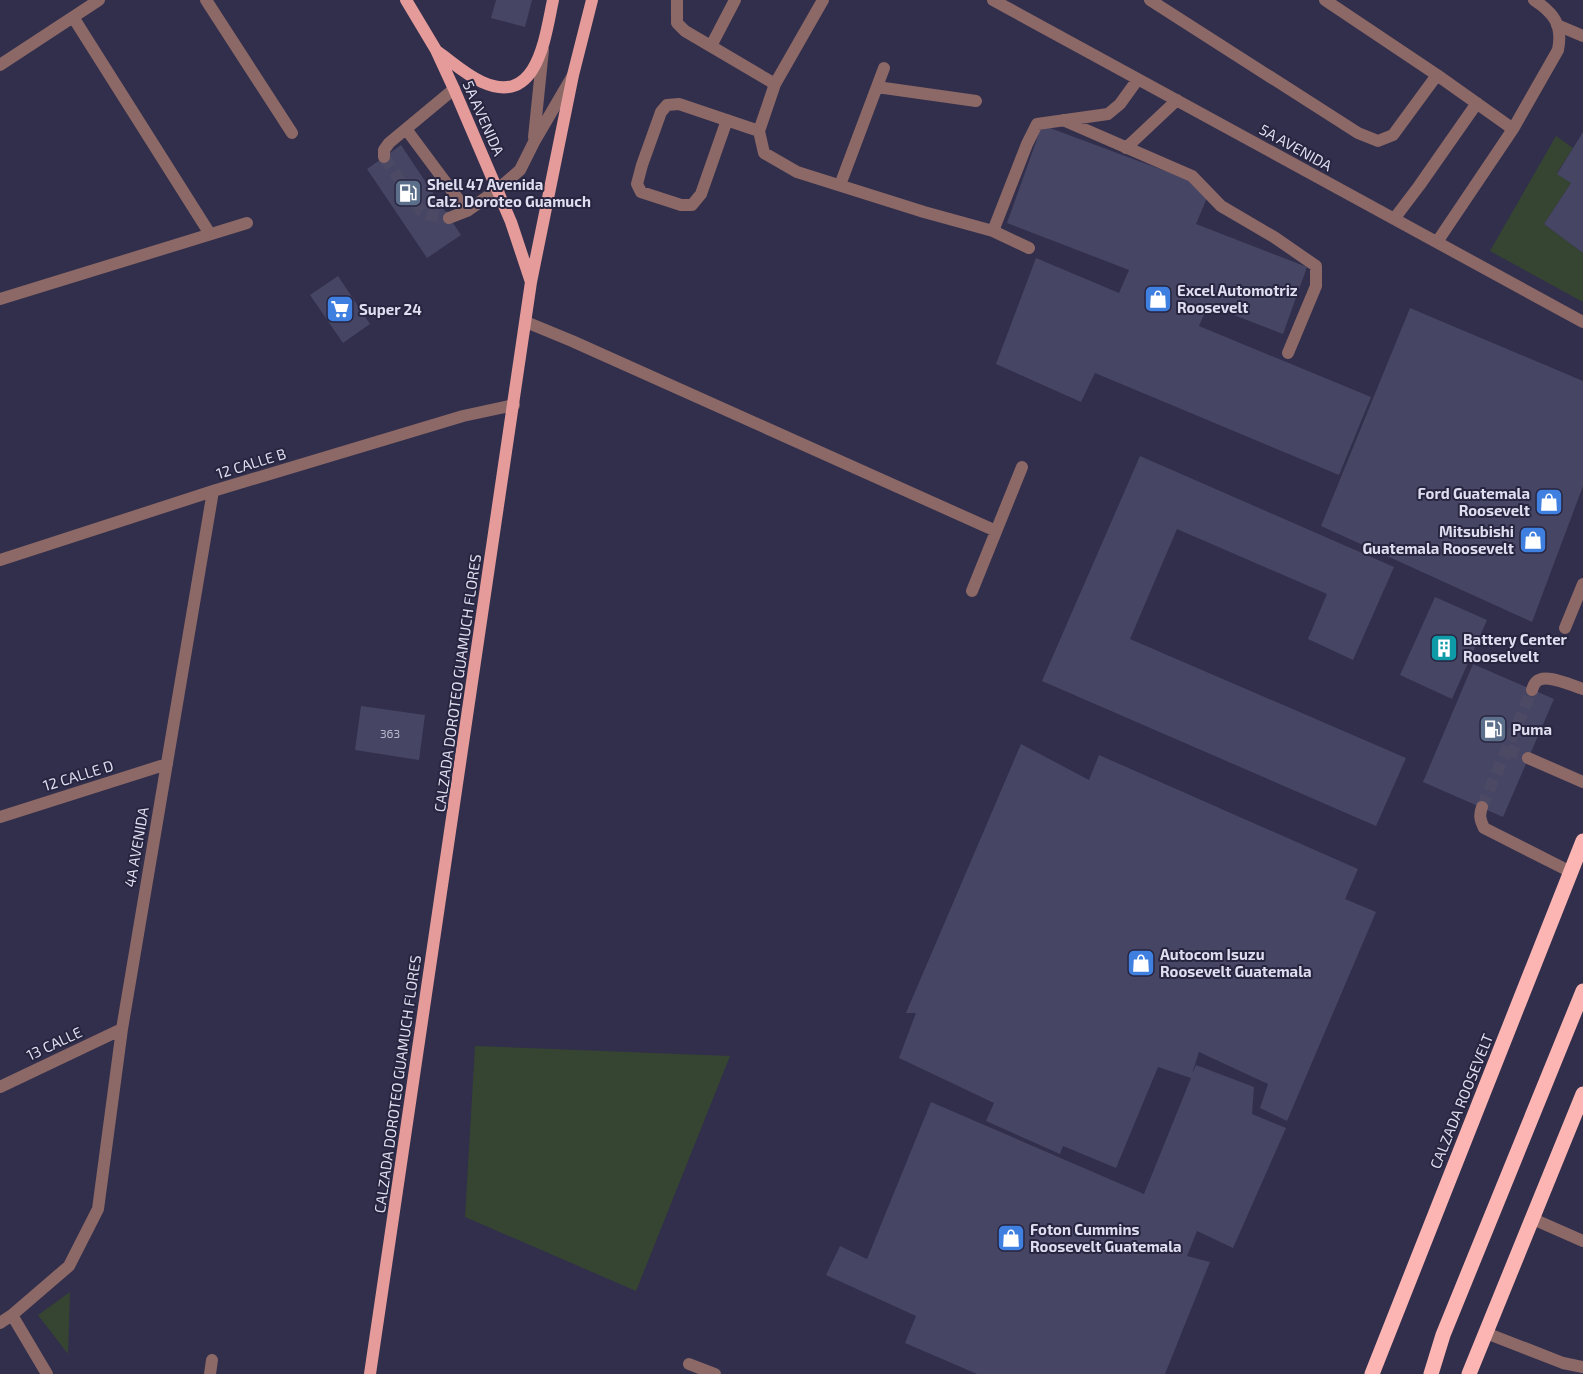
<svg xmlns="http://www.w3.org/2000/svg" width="1583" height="1374" font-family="'Exo 2',sans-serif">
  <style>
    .green { fill: #364531 }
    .building { fill: #464563 }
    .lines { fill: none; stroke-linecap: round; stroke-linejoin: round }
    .minor-tunnel { stroke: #4b4964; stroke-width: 12; stroke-dasharray: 12 6; stroke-linecap: butt }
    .minor { stroke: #8c6867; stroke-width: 12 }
    .major { stroke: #e49b99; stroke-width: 12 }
    .highway { stroke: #fcb5b3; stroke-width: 15 }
    .labels { text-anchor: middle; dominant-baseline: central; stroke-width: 4; stroke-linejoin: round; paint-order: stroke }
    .number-label { font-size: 12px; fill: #b8b8cd }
    .street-label { font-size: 15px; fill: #dedef0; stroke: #272540 }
    .poi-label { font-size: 15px; font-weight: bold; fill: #dedef0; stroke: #272540; text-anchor: start }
  </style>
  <rect width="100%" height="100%" fill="#312f4b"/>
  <path class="green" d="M1556,136L1573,148L1557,173L1571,183L1544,224L1583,253V302L1490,251Z
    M475,1046L730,1056L636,1291L465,1217Z
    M70,1292L68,1354L38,1315Z"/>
  <path class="building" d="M496,0H532L525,27L491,18Z
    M1042,125L1211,188L1196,224L1307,267L1283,334L1208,305L1199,326L1371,397L1339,475L1095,373L1081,402L996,364L1036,258L1119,293L1129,270L1007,223Z
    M1583,132V253L1544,224L1571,183L1557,174Z
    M401,145L461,235L427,258L367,169Z
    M338,276L370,324L343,343L310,295Z
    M1410,308L1583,381V486L1532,622L1321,526Z
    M1140,456L1394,567L1353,660L1308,639L1327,594L1177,529L1130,639L1406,758L1376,826L1042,681Z
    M1435,597L1487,620L1452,699L1400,675Z
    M1473,664L1554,699L1503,817L1423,782Z
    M361,706L425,715L419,760L355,750Z
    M1021,744L1089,780L1099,755L1358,869L1345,899L1376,912L1287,1121L1260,1108L1268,1084L1199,1052L1192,1074L1196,1065L1254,1087L1252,1114L1286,1128L1233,1248L1197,1231L1187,1256L1210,1262L1165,1374H977L905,1343L916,1316L826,1275L840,1246L867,1259L931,1102L1144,1194L1191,1078L1158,1067L1116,1168L1063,1146L1060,1154L986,1121L994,1103L899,1058L916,1013H906Z"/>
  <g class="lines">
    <path class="minor-tunnel" d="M384,157L421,211L429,215L449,218
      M1507,749L1528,758
      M1482,807L1532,690"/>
    <path class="minor" d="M206,0L292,133
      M677,0V23L685,31L775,84
      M823,0L775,84L759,131L764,153L797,172L924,212L993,231L1029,248
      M993,0L1583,322
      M1150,0L1358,133L1378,141L1393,135L1437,75
      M1325,0L1437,75L1513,129
      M73,17L210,234
      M1557,25L1583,36
      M711,46L735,0
      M0,65L99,0
      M877,87L976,101
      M727,120L701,194L692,205H681L641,192L637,184L642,165L661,112L667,105L679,104L759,131
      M1063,120L1192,176L1221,206L1274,237L1316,266V286L1288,353
      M406,129L467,211L449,218
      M534,137L543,50
      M1126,148L1177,100
      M384,157V150L389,143L454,89
      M840,185L884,68
      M467,211L497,190L520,170L534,142L572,77
      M1394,219L1419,186L1477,103
      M993,231L1027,144L1037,124L1108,114L1120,104L1138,79
      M1437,242L1513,129L1558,50C1563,25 1554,13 1534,0
      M0,299L247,223
      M526,322L572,341L996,531
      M0,560L213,491L463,416L514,405
      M972,591L1022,467
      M1565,628L1583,584
      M1532,690C1533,687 1534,684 1536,682C1545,672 1572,686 1583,689
      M1528,758L1583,782
      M1482,807C1479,815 1480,820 1484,828L1571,872
      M0,817L167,764
      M0,1087L122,1029
      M1533,1219L1583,1241
      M12,1315L47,1374
      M0,1323L12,1315L69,1266L98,1209L122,1029L213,491
      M1486,1333L1563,1363L1583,1367
      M689,1364L715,1374
      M210,1374L212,1360"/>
    <path class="major" d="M406,0L436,50L454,89L511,222L531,282
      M438,52C452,62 466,75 482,82C538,107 545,37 553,0
      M370,1374L531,282L573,75L592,0"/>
    <path class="highway" d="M1372,1374L1583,841
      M1431,1374L1443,1335L1583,991
      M1469,1374L1583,1094"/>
  </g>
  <defs>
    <g id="fuel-square" transform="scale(1.4375)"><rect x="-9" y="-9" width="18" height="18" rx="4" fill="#5c6f8a" stroke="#272540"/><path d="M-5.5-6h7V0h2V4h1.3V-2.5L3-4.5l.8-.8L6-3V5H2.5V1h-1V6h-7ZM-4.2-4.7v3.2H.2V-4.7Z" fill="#fff"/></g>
    <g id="shop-square" transform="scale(1.4375)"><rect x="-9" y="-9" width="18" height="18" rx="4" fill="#3f7fe0" stroke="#272540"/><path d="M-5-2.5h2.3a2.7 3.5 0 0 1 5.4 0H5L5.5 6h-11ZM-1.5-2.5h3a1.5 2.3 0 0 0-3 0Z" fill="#fff"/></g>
    <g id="supermarket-square" transform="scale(1.4375)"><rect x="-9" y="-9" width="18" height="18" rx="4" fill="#3f7fe0" stroke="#272540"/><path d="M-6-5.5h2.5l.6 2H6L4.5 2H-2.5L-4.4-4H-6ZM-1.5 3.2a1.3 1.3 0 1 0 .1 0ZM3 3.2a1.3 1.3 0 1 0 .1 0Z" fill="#fff"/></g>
    <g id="building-square" transform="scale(1.4375)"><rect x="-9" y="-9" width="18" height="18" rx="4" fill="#0f9aa8" stroke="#272540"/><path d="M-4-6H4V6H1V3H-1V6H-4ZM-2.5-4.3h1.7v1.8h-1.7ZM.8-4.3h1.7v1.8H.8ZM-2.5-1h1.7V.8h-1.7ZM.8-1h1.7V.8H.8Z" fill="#fff"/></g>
  </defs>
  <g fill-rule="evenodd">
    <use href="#fuel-square" x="408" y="193"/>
    <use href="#shop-square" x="1158" y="299"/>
    <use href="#supermarket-square" x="340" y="309"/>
    <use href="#shop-square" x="1549" y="502"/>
    <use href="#shop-square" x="1533" y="540"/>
    <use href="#building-square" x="1444" y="648"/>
    <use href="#fuel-square" x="1493" y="729"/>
    <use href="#shop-square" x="1141" y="963"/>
    <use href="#shop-square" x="1011" y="1238"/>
  </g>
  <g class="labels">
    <g class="number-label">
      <text x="390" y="733">363</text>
    </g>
    <g class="street-label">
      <text transform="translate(484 118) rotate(66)">5A AVENIDA</text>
      <text transform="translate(1296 147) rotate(29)">5A AVENIDA</text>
      <text transform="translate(251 463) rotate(-17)">12 CALLE B</text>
      <text transform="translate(457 683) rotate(-82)">CALZADA DOROTEO GUAMUCH FLORES</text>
      <text transform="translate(78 775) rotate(-17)">12 CALLE D</text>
      <text transform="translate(136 847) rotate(-80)">4A AVENIDA</text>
      <text transform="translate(54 1043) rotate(-25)">13 CALLE</text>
      <text transform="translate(397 1084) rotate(-82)">CALZADA DOROTEO GUAMUCH FLORES</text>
      <text transform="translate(1461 1101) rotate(-68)">CALZADA ROOSEVELT</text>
    </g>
    <g class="poi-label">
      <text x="427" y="184">Shell 47 Avenida<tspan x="427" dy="17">Calz. Doroteo Guamuch</tspan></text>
      <text x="1177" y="290">Excel Automotriz<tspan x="1177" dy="17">Roosevelt</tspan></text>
      <text x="359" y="309">Super 24</text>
      <text x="1530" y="493" text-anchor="end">Ford Guatemala<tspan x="1530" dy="17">Roosevelt</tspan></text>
      <text x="1514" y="531" text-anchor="end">Mitsubishi<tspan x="1514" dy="17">Guatemala Roosevelt</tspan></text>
      <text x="1463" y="639">Battery Center<tspan x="1463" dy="17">Rooselvelt</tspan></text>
      <text x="1512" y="729">Puma</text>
      <text x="1160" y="954">Autocom Isuzu<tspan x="1160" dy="17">Roosevelt Guatemala</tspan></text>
      <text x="1030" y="1229">Foton Cummins<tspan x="1030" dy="17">Roosevelt Guatemala</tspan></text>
    </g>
  </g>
</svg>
